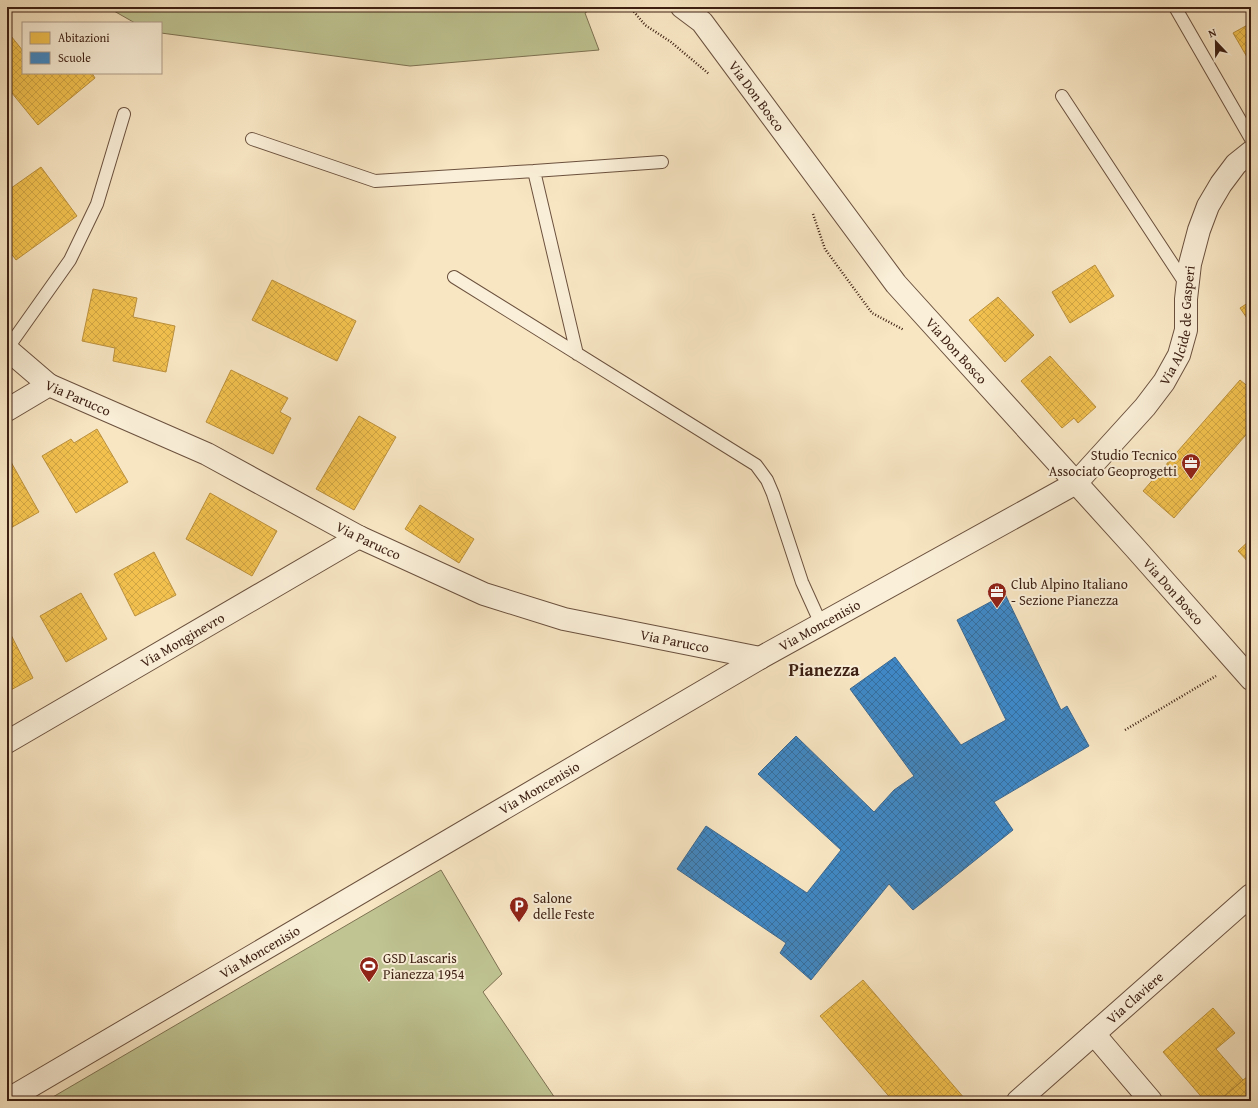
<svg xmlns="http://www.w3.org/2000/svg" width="1258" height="1108" font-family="'Gentium Book Plus',serif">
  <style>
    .park { fill: #bfc492; stroke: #7e7252 }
    .homes { fill: url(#homes-cross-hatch); stroke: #bb903c }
    .schools { fill: url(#schools-cross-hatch); stroke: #3e688f }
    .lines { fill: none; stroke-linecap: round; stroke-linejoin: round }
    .service-casing { stroke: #6b513e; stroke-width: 14 }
    .minor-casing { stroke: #6b513e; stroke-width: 24 }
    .path { stroke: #3c1f12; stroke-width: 2.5; stroke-dasharray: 1 2; stroke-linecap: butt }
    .service { stroke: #faefd8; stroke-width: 12 }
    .minor { stroke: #faefd8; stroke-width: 22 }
    .labels { text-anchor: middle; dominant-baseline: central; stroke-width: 4; stroke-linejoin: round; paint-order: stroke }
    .street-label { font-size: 14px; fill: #3c1f12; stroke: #faefd8 }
    .poi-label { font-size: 14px; fill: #3c1f12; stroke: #faefd8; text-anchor: start }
    .district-label { font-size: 18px; font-weight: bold; fill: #3c1f12; stroke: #faefd8 }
  </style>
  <defs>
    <pattern id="homes-cross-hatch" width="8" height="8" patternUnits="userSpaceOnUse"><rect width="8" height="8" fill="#f2c14e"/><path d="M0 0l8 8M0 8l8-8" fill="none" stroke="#d0a543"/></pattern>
    <pattern id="schools-cross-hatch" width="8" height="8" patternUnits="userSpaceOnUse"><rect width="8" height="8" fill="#3f88c5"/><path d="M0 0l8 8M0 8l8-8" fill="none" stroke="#366f9f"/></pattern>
  </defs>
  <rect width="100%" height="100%" fill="#f8e6c3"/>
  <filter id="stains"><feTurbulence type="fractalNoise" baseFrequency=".005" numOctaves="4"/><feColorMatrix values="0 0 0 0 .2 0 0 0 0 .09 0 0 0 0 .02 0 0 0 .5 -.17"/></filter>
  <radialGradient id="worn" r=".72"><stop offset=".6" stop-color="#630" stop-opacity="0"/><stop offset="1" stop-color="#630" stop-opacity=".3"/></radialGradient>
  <path class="park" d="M107,7H594L585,13L599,50L410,66L161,33V23H135Z
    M441,870L502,974L483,992L557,1101H46Z"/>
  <path class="homes" d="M1251,23V64L1233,33Z
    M7,31L23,51V73H92L95,78L38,125L7,87Z
    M41,167L77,216L16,260L7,248V191Z
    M1095,265L1114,296L1070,323L1052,292Z
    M272,280L356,321L337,361L252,320Z
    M93,289L137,298L133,317L175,326L166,372L113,361L115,348L82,341Z
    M998,297L1034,335L1005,362L969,320Z
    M1251,301V324L1240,308Z
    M1050,356L1096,407L1078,423L1074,418L1062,428L1021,381Z
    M231,370L288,398L280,412L291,418L273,454L206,422Z
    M1240,380L1251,389V429L1174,518L1143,491Z
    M359,416L396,437L354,510L316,489Z
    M97,429L128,482L76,513L42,456L71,439L74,443Z
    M11,462L39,512L7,530V465Z
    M210,493L277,531L252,576L186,539Z
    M420,505L474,539L459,563L405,529Z
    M1251,539V565L1238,551Z
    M154,552L176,595L135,616L114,574Z
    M81,593L107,639L66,662L40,616Z
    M8,629L33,678L7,692V630Z
    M863,980L965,1099L963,1101H893L820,1016Z
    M1213,1008L1235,1033L1216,1049L1243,1080L1219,1101H1205L1163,1052Z
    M1251,1074V1101H1219L1243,1080Z
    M1102,1096L1106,1101H1097Z"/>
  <path class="schools" d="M1005,594L1061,710L1067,706L1089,746L994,802L1013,830L913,910L889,884L811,980L780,953L786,943L677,869L706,826L807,893L841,850L758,774L796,736L874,812L894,790L914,776L850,689L895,657L961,745L1006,720L957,620Z"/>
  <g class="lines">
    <g class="service-casing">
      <path id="service" d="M1175,7L1251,139
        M1062,96L1187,286
        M252,139L375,181L534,171
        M454,277L756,465L767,480L773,494L802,582L821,624
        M7,349L70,260L97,204L124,114
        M577,354L534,171L662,162"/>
    </g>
    <g class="minor-casing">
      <g id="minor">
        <path id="s1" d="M682,7L702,22L896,284L1136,549L1251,679"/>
        <path id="s2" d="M7,349L49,385L207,454L359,537L484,594L564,619L760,658"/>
        <path d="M7,410L49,385"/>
        <path id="s3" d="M7,742L359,537"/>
        <path d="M1094,1034L1151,1101"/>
        <path id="s4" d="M7,1100L760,658L1076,483L1145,407L1164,382L1179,355L1186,330V299L1190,264L1199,230L1208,206L1221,184L1236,164L1251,152"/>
        <path id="s5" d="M1018,1101L1251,895"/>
      </g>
    </g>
    <path class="path" d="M630,7L645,25L671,42L709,74
      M813,214L825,249L872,313L904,330
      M1125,730L1216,676"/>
    <use href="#service" class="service"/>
    <use href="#minor" class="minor"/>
  </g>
  <defs>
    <g id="office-pin" transform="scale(1)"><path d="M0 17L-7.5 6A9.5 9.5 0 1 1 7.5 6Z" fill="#8f2418" stroke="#faefd8"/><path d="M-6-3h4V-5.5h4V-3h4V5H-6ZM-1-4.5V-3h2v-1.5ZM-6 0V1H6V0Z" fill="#fff"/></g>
    <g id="parking-pin" transform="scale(1)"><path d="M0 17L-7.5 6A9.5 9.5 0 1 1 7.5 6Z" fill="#8f2418" stroke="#faefd8"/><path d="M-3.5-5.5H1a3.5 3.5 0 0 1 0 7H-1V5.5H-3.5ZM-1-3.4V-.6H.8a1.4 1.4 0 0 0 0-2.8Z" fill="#fff"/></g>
    <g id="stadium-pin" transform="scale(1)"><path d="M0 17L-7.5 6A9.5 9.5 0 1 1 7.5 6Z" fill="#8f2418" stroke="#faefd8"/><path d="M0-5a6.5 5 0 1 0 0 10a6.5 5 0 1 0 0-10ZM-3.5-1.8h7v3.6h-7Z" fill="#fff"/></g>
  </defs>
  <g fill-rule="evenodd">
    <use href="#office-pin" x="1191" y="463"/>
    <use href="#office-pin" x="997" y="592"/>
    <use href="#parking-pin" x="519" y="906"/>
    <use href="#stadium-pin" x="369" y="966"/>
  </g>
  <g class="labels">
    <g class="street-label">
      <text stroke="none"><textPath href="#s1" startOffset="117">Via Don Bosco</textPath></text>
      <text stroke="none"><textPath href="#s4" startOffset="1428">Via Alcide de Gasperi</textPath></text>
      <text stroke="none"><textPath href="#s1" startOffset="441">Via Don Bosco</textPath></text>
      <text stroke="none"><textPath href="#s2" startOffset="87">Via Parucco</textPath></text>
      <text stroke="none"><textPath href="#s2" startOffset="411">Via Parucco</textPath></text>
      <text stroke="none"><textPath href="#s1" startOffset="765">Via Don Bosco</textPath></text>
      <text stroke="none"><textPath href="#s4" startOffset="941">Via Moncenisio</textPath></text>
      <text stroke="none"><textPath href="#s3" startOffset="203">Via Monginevro</textPath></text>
      <text stroke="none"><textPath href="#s2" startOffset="735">Via Parucco</textPath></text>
      <text stroke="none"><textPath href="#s4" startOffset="617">Via Moncenisio</textPath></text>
      <text stroke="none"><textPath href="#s4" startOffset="293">Via Moncenisio</textPath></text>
      <text stroke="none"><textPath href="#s5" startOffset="156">Via Claviere</textPath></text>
    </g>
    <g class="poi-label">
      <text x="1177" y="455" text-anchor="end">Studio Tecnico<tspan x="1177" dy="16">Associato Geoprogetti</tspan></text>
      <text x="1011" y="584">Club Alpino Italiano<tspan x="1011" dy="16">- Sezione Pianezza</tspan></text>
      <text x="533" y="898">Salone<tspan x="533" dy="16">delle Feste</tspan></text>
      <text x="383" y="958">GSD Lascaris<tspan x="383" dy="16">Pianezza 1954</tspan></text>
    </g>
    <g class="district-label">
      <text x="824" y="669">Pianezza</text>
    </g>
  </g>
  <rect width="1258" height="1108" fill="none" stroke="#f8e6c3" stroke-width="24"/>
  <rect x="8" y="8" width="1242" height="1092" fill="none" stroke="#3c1f12" stroke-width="2"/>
  <rect x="12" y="12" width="1234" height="1084" fill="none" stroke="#3c1f12"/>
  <rect x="22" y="22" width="140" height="52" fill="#faefd8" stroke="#ae9c89"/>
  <rect x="30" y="32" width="20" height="12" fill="#f2c14e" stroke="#ae9c89"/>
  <text x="58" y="42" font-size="12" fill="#3c1f12">Abitazioni</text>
  <rect x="30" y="52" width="20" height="12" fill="#3f88c5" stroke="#ae9c89"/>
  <text x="58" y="62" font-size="12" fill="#3c1f12">Scuole</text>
  <g transform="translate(1216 42) rotate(338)" stroke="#faefd8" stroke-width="3" paint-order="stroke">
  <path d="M0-3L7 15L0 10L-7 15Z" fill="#3c1f12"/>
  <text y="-6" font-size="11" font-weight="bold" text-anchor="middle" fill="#3c1f12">N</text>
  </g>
  <rect width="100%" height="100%" filter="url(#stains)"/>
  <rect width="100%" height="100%" fill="url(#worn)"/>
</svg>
